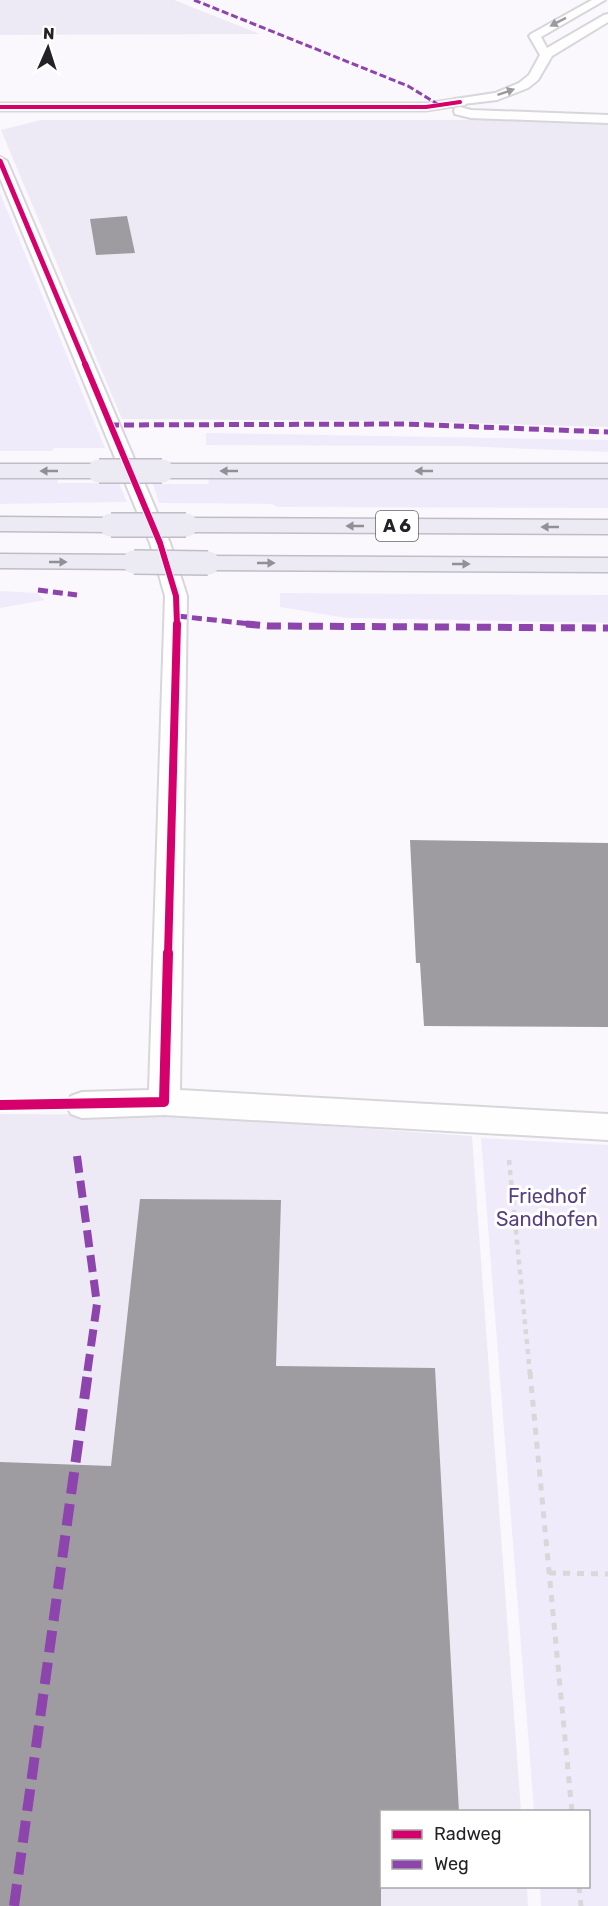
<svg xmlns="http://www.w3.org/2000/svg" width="608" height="1906" font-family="Rubik,sans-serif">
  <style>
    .built { fill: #eeeaf5 }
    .green { fill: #f0ebfb }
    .building { fill: #9e9ca1 }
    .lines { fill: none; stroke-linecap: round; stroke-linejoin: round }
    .service-casing { stroke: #d7d6da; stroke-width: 4 }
    .minor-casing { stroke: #d7d6da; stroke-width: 3 }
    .motorway-casing { stroke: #c0bdc8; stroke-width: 3 }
    .path-far1 { stroke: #d8d8d8; stroke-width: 4.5; stroke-dasharray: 5 5; stroke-linecap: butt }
    .path { stroke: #d8d8d8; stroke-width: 5; stroke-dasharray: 7 7; stroke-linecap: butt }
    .service { fill: #fefeff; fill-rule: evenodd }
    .minor { fill: #fefeff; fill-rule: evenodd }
    .motorway { fill: #eceaf3; fill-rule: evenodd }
    .motorway-bridge-casing { stroke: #c0bdc8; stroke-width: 26; stroke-linecap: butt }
    .motorway-bridge { stroke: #eceaf3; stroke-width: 23 }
    .quiet-far4 { stroke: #8e44ad; stroke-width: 3; stroke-dasharray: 7 3; stroke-linecap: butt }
    .quiet-far3 { stroke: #8e44ad; stroke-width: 5; stroke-dasharray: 10 5; stroke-linecap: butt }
    .quiet-far2 { stroke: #8e44ad; stroke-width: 7; stroke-dasharray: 14 7; stroke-linecap: butt }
    .quiet-far1 { stroke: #8e44ad; stroke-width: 8; stroke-dasharray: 17 8; stroke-linecap: butt }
    .quiet { stroke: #8e44ad; stroke-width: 10; stroke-dasharray: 22 10; stroke-linecap: butt }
    .cycleway-far4-casing { stroke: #fff; stroke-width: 5 }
    .cycleway-far3-casing { stroke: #fff; stroke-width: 8 }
    .cycleway-far2-casing { stroke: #fff; stroke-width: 8 }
    .cycleway-far1-casing { stroke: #fff; stroke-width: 11 }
    .cycleway-casing { stroke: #fff; stroke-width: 14 }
    .cycleway-far4 { stroke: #d6006c; stroke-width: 4 }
    .cycleway-far3 { stroke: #d6006c; stroke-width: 5 }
    .cycleway-far2 { stroke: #d6006c; stroke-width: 6 }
    .cycleway-far1 { stroke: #d6006c; stroke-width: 8 }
    .cycleway { stroke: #d6006c; stroke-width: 10 }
    .oneway { fill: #9b9b9d }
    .oneway2 { fill: #929097 }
    .labels { text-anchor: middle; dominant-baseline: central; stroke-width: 6; stroke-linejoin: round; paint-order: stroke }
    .shield { fill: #fff; stroke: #656467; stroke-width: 1.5 }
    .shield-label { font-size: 18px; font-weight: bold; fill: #232226 }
    .park-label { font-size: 20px; fill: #574081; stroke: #fff }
  </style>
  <rect width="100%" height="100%" fill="#faf8fd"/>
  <path class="built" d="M0,0H174L260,34L0,35Z
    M41,120H489L608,124V427L397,421L122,419L1,130Z
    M0,1114L165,1115L472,1136L521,1811L382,1812V1886L527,1887L528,1906H0Z"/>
  <path class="green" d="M0,193L105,448H54L52,451H0Z
    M206,433L608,440V452L460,446L206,445Z
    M0,477H58V483H119L127,502L0,504Z
    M209,478L608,479V508L277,507L272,504L159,503L153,484H208Z
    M0,591L37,593L45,600L0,608Z
    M280,593L608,595V623L347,618L280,607Z
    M481,1138L608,1145V1906H541L540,1887L588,1886V1812L534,1811Z"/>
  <path class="building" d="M127,216L135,253L96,255L90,219Z
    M410,840L608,843V1027L424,1026L420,963H416Z
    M140,1199L281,1200L276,1366L435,1368L459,1812H381V1906H0V1462L111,1466Z"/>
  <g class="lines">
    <g class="service-casing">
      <path id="service" d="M592,0H605L541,37L547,48L604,15L608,14V22L552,56L538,80L528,88L497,100L455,105L454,102L455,99L495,93L519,83L529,75L540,55L529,36L531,34Z
        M460,107L471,110L608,115V123L471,118L455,114L454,111L455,108Z
        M0,157L7,161L170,543L187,596L180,1090L608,1114V1140L164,1115L82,1118L71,1114L66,1105L71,1096L82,1092L149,1090L165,596L150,543L0,178Z"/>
    </g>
    <g class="minor-casing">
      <path id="minor" d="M460,98L467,102L465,105L426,111H0V103H426Z"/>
    </g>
    <g class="motorway-casing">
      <path id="motorway" d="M0,464H99L107,466L110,471L107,476L99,478H0Z
        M162,464H608V478H162L154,476L151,471L154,466Z
        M0,517L111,518L119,520L123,525L119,530L111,532L0,531Z
        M186,518L608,520V534L186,532L178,530L174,525L178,520Z
        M0,554L134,555L143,557L146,562L143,567L134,569L0,568Z
        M208,556L608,558V572L208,570L199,568L196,563L199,558Z"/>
    </g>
    <path class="path-far1" d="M509,1160L530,1374"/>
    <path class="path" d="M530,1372L572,1812
      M549,1573L608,1574
      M579,1886L581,1906"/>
    <use href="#service" class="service"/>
    <use href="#minor" class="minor"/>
    <use href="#motorway" class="motorway"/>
    <g class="motorway-bridge-casing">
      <path id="motorway-bridge" d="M99,471H162
        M111,525H186
        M134,562L208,563"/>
    </g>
    <use href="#motorway-bridge" class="motorway-bridge"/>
    <path class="quiet-far4" d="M194,0L408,86L439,105"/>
    <path class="quiet-far3" d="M109,425L404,424L608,432
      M38,590L77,595
      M177,616L260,625"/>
    <path class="quiet-far2" d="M246,624L269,626L608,628"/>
    <path class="quiet-far1" d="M77,1156L97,1304L87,1374"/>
    <path class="quiet" d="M14,1906L88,1372"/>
    <g class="cycleway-far4-casing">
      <path id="cycleway-far4" d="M0,107H426L460,102"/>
    </g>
    <g class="cycleway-far3-casing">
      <path id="cycleway-far3" d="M0,161L86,366"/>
    </g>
    <g class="cycleway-far2-casing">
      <path id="cycleway-far2" d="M85,364L160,543L176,596L177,625"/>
    </g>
    <g class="cycleway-far1-casing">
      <path id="cycleway-far1" d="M168,955L177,624"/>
    </g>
    <g class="cycleway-casing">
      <path id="cycleway" d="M0,1105L164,1102L168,953"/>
    </g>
    <use href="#cycleway-far4" class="cycleway-far4"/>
    <use href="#cycleway-far3" class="cycleway-far3"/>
    <use href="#cycleway-far2" class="cycleway-far2"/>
    <use href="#cycleway-far1" class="cycleway-far1"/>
    <use href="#cycleway" class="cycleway"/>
  </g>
  <defs><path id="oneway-solid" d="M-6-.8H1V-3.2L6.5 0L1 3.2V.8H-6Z" transform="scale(1.5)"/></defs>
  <g class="oneway">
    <use href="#oneway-solid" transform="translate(558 22) rotate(153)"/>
    <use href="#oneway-solid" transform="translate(506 92) rotate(-19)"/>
  </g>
  <g class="oneway2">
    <use href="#oneway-solid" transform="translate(49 471) rotate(-180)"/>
    <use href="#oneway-solid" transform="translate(229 471) rotate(-180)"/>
    <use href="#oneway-solid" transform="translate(424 471) rotate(-180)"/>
    <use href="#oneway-solid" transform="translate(355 526) rotate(-180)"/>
    <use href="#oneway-solid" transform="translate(550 527) rotate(-180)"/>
    <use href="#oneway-solid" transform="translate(58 562)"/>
    <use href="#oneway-solid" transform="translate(266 563)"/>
    <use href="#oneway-solid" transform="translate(461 564)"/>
  </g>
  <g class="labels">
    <rect class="shield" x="376" y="511" width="42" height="30" rx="4.5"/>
    <g class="shield-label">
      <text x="397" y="526">A 6</text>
    </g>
    <g class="park-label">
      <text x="547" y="1196">Friedhof<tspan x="547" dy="23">Sandhofen</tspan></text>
    </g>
  </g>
  <rect x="380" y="1810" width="210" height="78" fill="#ffffff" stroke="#a7a7a8" stroke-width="1.5"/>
  <rect x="392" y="1830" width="30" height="9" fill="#d6006c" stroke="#a7a7a8" stroke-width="1.5"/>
  <text x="434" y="1840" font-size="18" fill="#232226">Radweg</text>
  <rect x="392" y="1860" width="30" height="9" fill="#8e44ad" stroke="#a7a7a8" stroke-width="1.5"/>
  <text x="434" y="1870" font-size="18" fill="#232226">Weg</text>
  <g transform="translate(48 48) rotate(3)" stroke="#ffffff" stroke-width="4.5" paint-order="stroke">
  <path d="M0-4.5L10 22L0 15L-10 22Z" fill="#232226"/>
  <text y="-9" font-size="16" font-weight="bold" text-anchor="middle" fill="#232226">N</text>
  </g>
</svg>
